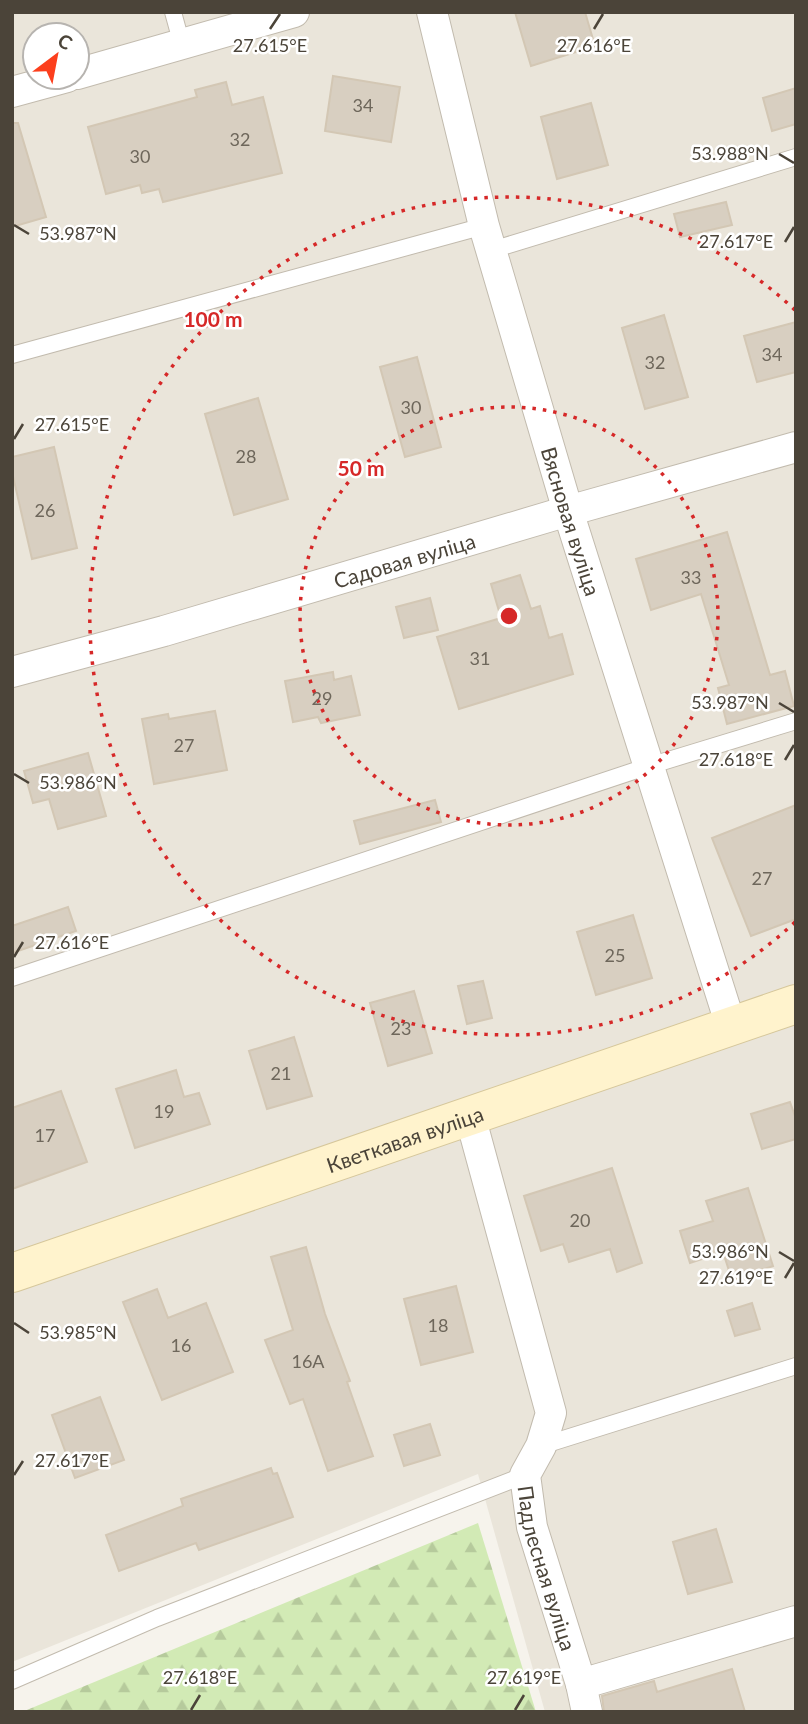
<svg xmlns="http://www.w3.org/2000/svg" width="808" height="1724" font-family="Lato,sans-serif">
  <style>
    .residential { fill: #eae5da; fill-rule: evenodd }
    .forest { fill: url(#forest-firs) }
    .building { fill: #d8cfc1; stroke: #d3c7b4; stroke-width: 2 }
    .lines { fill: none; stroke-linecap: round; stroke-linejoin: round }
    .lane-casing { stroke: #c2bbae; stroke-width: 18 }
    .street-casing { stroke: #c2bbae; stroke-width: 32 }
    .secondary-casing { stroke: #d6c79b; stroke-width: 40 }
    .lane { stroke: #fff; stroke-width: 16 }
    .street { stroke: #fff; stroke-width: 30 }
    .secondary { stroke: #fff3cd; stroke-width: 38 }
    .ticks { fill: none; stroke: #4b4439; stroke-width: 2.5 }
    .ring { fill: none; stroke: #d62828; stroke-width: 3.5; stroke-dasharray: 3.5 7 }
    .labels { text-anchor: middle; dominant-baseline: central; stroke-width: 5; stroke-linejoin: round; paint-order: stroke }
    .number-label { font-size: 18px; fill: #6e675b }
    .street-label { font-size: 21px; fill: #4b4439; stroke: #fff }
    .ticks-label { font-size: 18px; text-anchor: middle; fill: #4b4439; stroke: #fff; stroke-width: 5; stroke-linejoin: round; paint-order: stroke }
    .centre { fill: #d62828; stroke: #fff; stroke-width: 3.5 }
    .ring-label { font-size: 21px; text-anchor: middle; font-weight: bold; fill: #d62828; stroke: #fff; stroke-width: 5; stroke-linejoin: round; paint-order: stroke }
  </style>
  <defs>
    <pattern id="forest-firs" width="22" height="20" patternUnits="userSpaceOnUse" patternTransform="scale(1.75)"><rect width="22" height="20" fill="#d2eab5"/><path d="M5 1l3.5 6h-7zM16 11l3.5 6h-7z" fill="#b6ca9c"/></pattern>
  </defs>
  <rect width="100%" height="100%" fill="#f6f3ec"/>
  <path class="residential" d="M12,12H796V1712H545L478,1474L12,1662ZM35,35H77V77H35Z"/>
  <path class="forest" d="M478,1523L536,1712H22Z"/>
  <path class="building" d="M515,12H585L595,46L531,66Z
    M333,76L400,87L391,142L325,131Z
    M226,82L232,105L263,97L282,173L163,202L159,189L142,193L140,185L106,194L88,127L197,97L195,90Z
    M796,88V124L772,131L763,98Z
    M591,103L608,165L557,179L541,117Z
    M12,123H18L46,217L12,227Z
    M726,202L732,225L680,237L674,214Z
    M664,315L688,397L645,409L622,328Z
    M796,322V372L757,382L744,336Z
    M417,357L441,447L405,457L380,367Z
    M258,398L288,499L234,515L205,414Z
    M54,447L77,548L32,559L12,472V457Z
    M727,532L770,675L785,671L794,706L727,724L718,688L729,685L701,594L651,610L636,559Z
    M520,575L531,609L540,606L549,638L562,634L573,674L459,709L437,637L501,618L491,584Z
    M430,598L438,630L404,638L396,607Z
    M333,672L334,680L351,676L360,715L321,723L318,717L293,722L285,681Z
    M215,711L227,770L154,784L142,719L168,714L169,719Z
    M88,753L106,816L58,829L49,799L33,803L24,771Z
    M435,800L441,822L360,844L354,821Z
    M796,805V919L751,936L712,838Z
    M68,907L76,931L12,953V926Z
    M633,915L652,978L596,995L577,932Z
    M483,981L492,1018L467,1024L458,986Z
    M414,991L432,1053L388,1066L370,1003Z
    M294,1037L312,1096L267,1109L249,1051Z
    M176,1070L184,1097L199,1093L210,1124L135,1148L116,1089Z
    M61,1091L87,1162L12,1189V1108Z
    M790,1102L796,1119V1139L762,1149L751,1114Z
    M612,1168L642,1263L617,1272L610,1249L569,1262L563,1244L541,1251L524,1196Z
    M748,1188L773,1266L732,1280L723,1252L690,1263L680,1231L713,1221L706,1201Z
    M306,1247L325,1314L350,1381L347,1382L373,1456L328,1471L303,1399L290,1404L265,1340L293,1330L271,1257Z
    M456,1286L473,1352L421,1365L404,1299Z
    M157,1289L168,1318L206,1303L233,1372L162,1400L123,1302Z
    M752,1303L760,1329L735,1336L727,1311Z
    M100,1397L124,1460L75,1478L52,1415Z
    M430,1424L440,1455L404,1466L394,1435Z
    M271,1468L273,1474L277,1473L293,1517L199,1550L196,1543L119,1571L106,1535L183,1506L181,1499Z
    M716,1529L732,1582L688,1594L673,1542Z
    M732,1669L745,1712H604L602,1696L654,1681L657,1692Z"/>
  <g class="lines">
    <g class="lane-casing">
      <path id="lane" d="M173,12L182,45
        M492,250L796,157
        M12,355L484,226
        M12,978L649,766L796,721
        M541,1446L796,1366
        M12,1681L157,1618L525,1475"/>
    </g>
    <g class="street-casing">
      <g id="street">
        <path id="s1" d="M432,12L484,226L568,511L731,1026"/>
        <path d="M77,74L294,12"/>
        <path d="M12,92L67,77"/>
        <path id="s2" d="M12,672L164,631L568,511L796,447"/>
        <path id="s3" d="M470,1116L551,1413L541,1446L525,1475L532,1527L581,1684L796,1621"/>
        <path d="M581,1684L587,1712"/>
      </g>
    </g>
    <g class="secondary-casing">
      <g id="secondary">
        <path id="s4" d="M12,1273L796,1004"/>
      </g>
    </g>
    <use href="#lane" class="lane"/>
    <use href="#street" class="street"/>
    <use href="#secondary" class="secondary"/>
  </g>
  <path class="ticks" d="M270,29L280,14M594,29L603,14M779,154L794,163M14,225L29,234M785,242L794,227M14,439L23,424M779,703L794,712M785,760L794,745M14,774L29,783M14,957L23,942M779,1252L794,1261M785,1278L794,1263M14,1323L29,1333M14,1475L23,1461M191,1710L200,1695M515,1710L524,1695"/>
  <g class="ring">
    <circle cx="509" cy="616" r="209"/>
    <path d="M795 922A419 419 0 1 1 795 310"/>
  </g>
  <g class="labels">
    <g class="number-label">
      <text x="363" y="105">34</text>
      <text x="240" y="139">32</text>
      <text x="140" y="156">30</text>
      <text x="772" y="354">34</text>
      <text x="655" y="362">32</text>
      <text x="411" y="407">30</text>
      <text x="246" y="456">28</text>
      <text x="45" y="510">26</text>
      <text x="691" y="577">33</text>
      <text x="480" y="658">31</text>
      <text x="322" y="698">29</text>
      <text x="184" y="745">27</text>
      <text x="762" y="878">27</text>
      <text x="615" y="955">25</text>
      <text x="401" y="1028">23</text>
      <text x="281" y="1073">21</text>
      <text x="164" y="1111">19</text>
      <text x="45" y="1135">17</text>
      <text x="580" y="1220">20</text>
      <text x="438" y="1325">18</text>
      <text x="181" y="1345">16</text>
      <text x="308" y="1361">16А</text>
    </g>
    <g class="street-label">
      <text stroke="none"><textPath href="#s1" startOffset="528">Вясновая вуліца</textPath></text>
      <text stroke="none"><textPath href="#s2" startOffset="408">Садовая вуліца</textPath></text>
      <text stroke="none"><textPath href="#s4" startOffset="415">Кветкавая вуліца</textPath></text>
      <text stroke="none"><textPath href="#s3" startOffset="471">Падлесная вуліца</textPath></text>
    </g>
  </g>
  <g class="ticks-label">
    <text x="270" y="52">27.615°E</text>
    <text x="594" y="52">27.616°E</text>
    <text x="730" y="160">53.988°N</text>
    <text x="78" y="240">53.987°N</text>
    <text x="736" y="248">27.617°E</text>
    <text x="72" y="431">27.615°E</text>
    <text x="730" y="709">53.987°N</text>
    <text x="736" y="766">27.618°E</text>
    <text x="78" y="789">53.986°N</text>
    <text x="72" y="949">27.616°E</text>
    <text x="730" y="1258">53.986°N</text>
    <text x="736" y="1284">27.619°E</text>
    <text x="78" y="1339">53.985°N</text>
    <text x="72" y="1467">27.617°E</text>
    <text x="200" y="1684">27.618°E</text>
    <text x="524" y="1684">27.619°E</text>
  </g>
  <circle cx="509" cy="616" r="10" class="centre"/>
  <g class="ring-label">
    <text x="213" y="327">100 m</text>
    <text x="361" y="476">50 m</text>
  </g>
  <rect width="808" height="1724" fill="none" stroke="#4b4439" stroke-width="28"/>
  <g transform="translate(56 56) rotate(32)"><circle r="33" fill="#ffffff" stroke="#b7b4b0" stroke-width="2"/>
  <path d="M0-5L12 26L0 18L-12 26Z" fill="#fc3f1d"/>
  <text y="-10" font-size="19" font-weight="bold" text-anchor="middle" fill="#4b4439">С</text>
  </g>
</svg>
